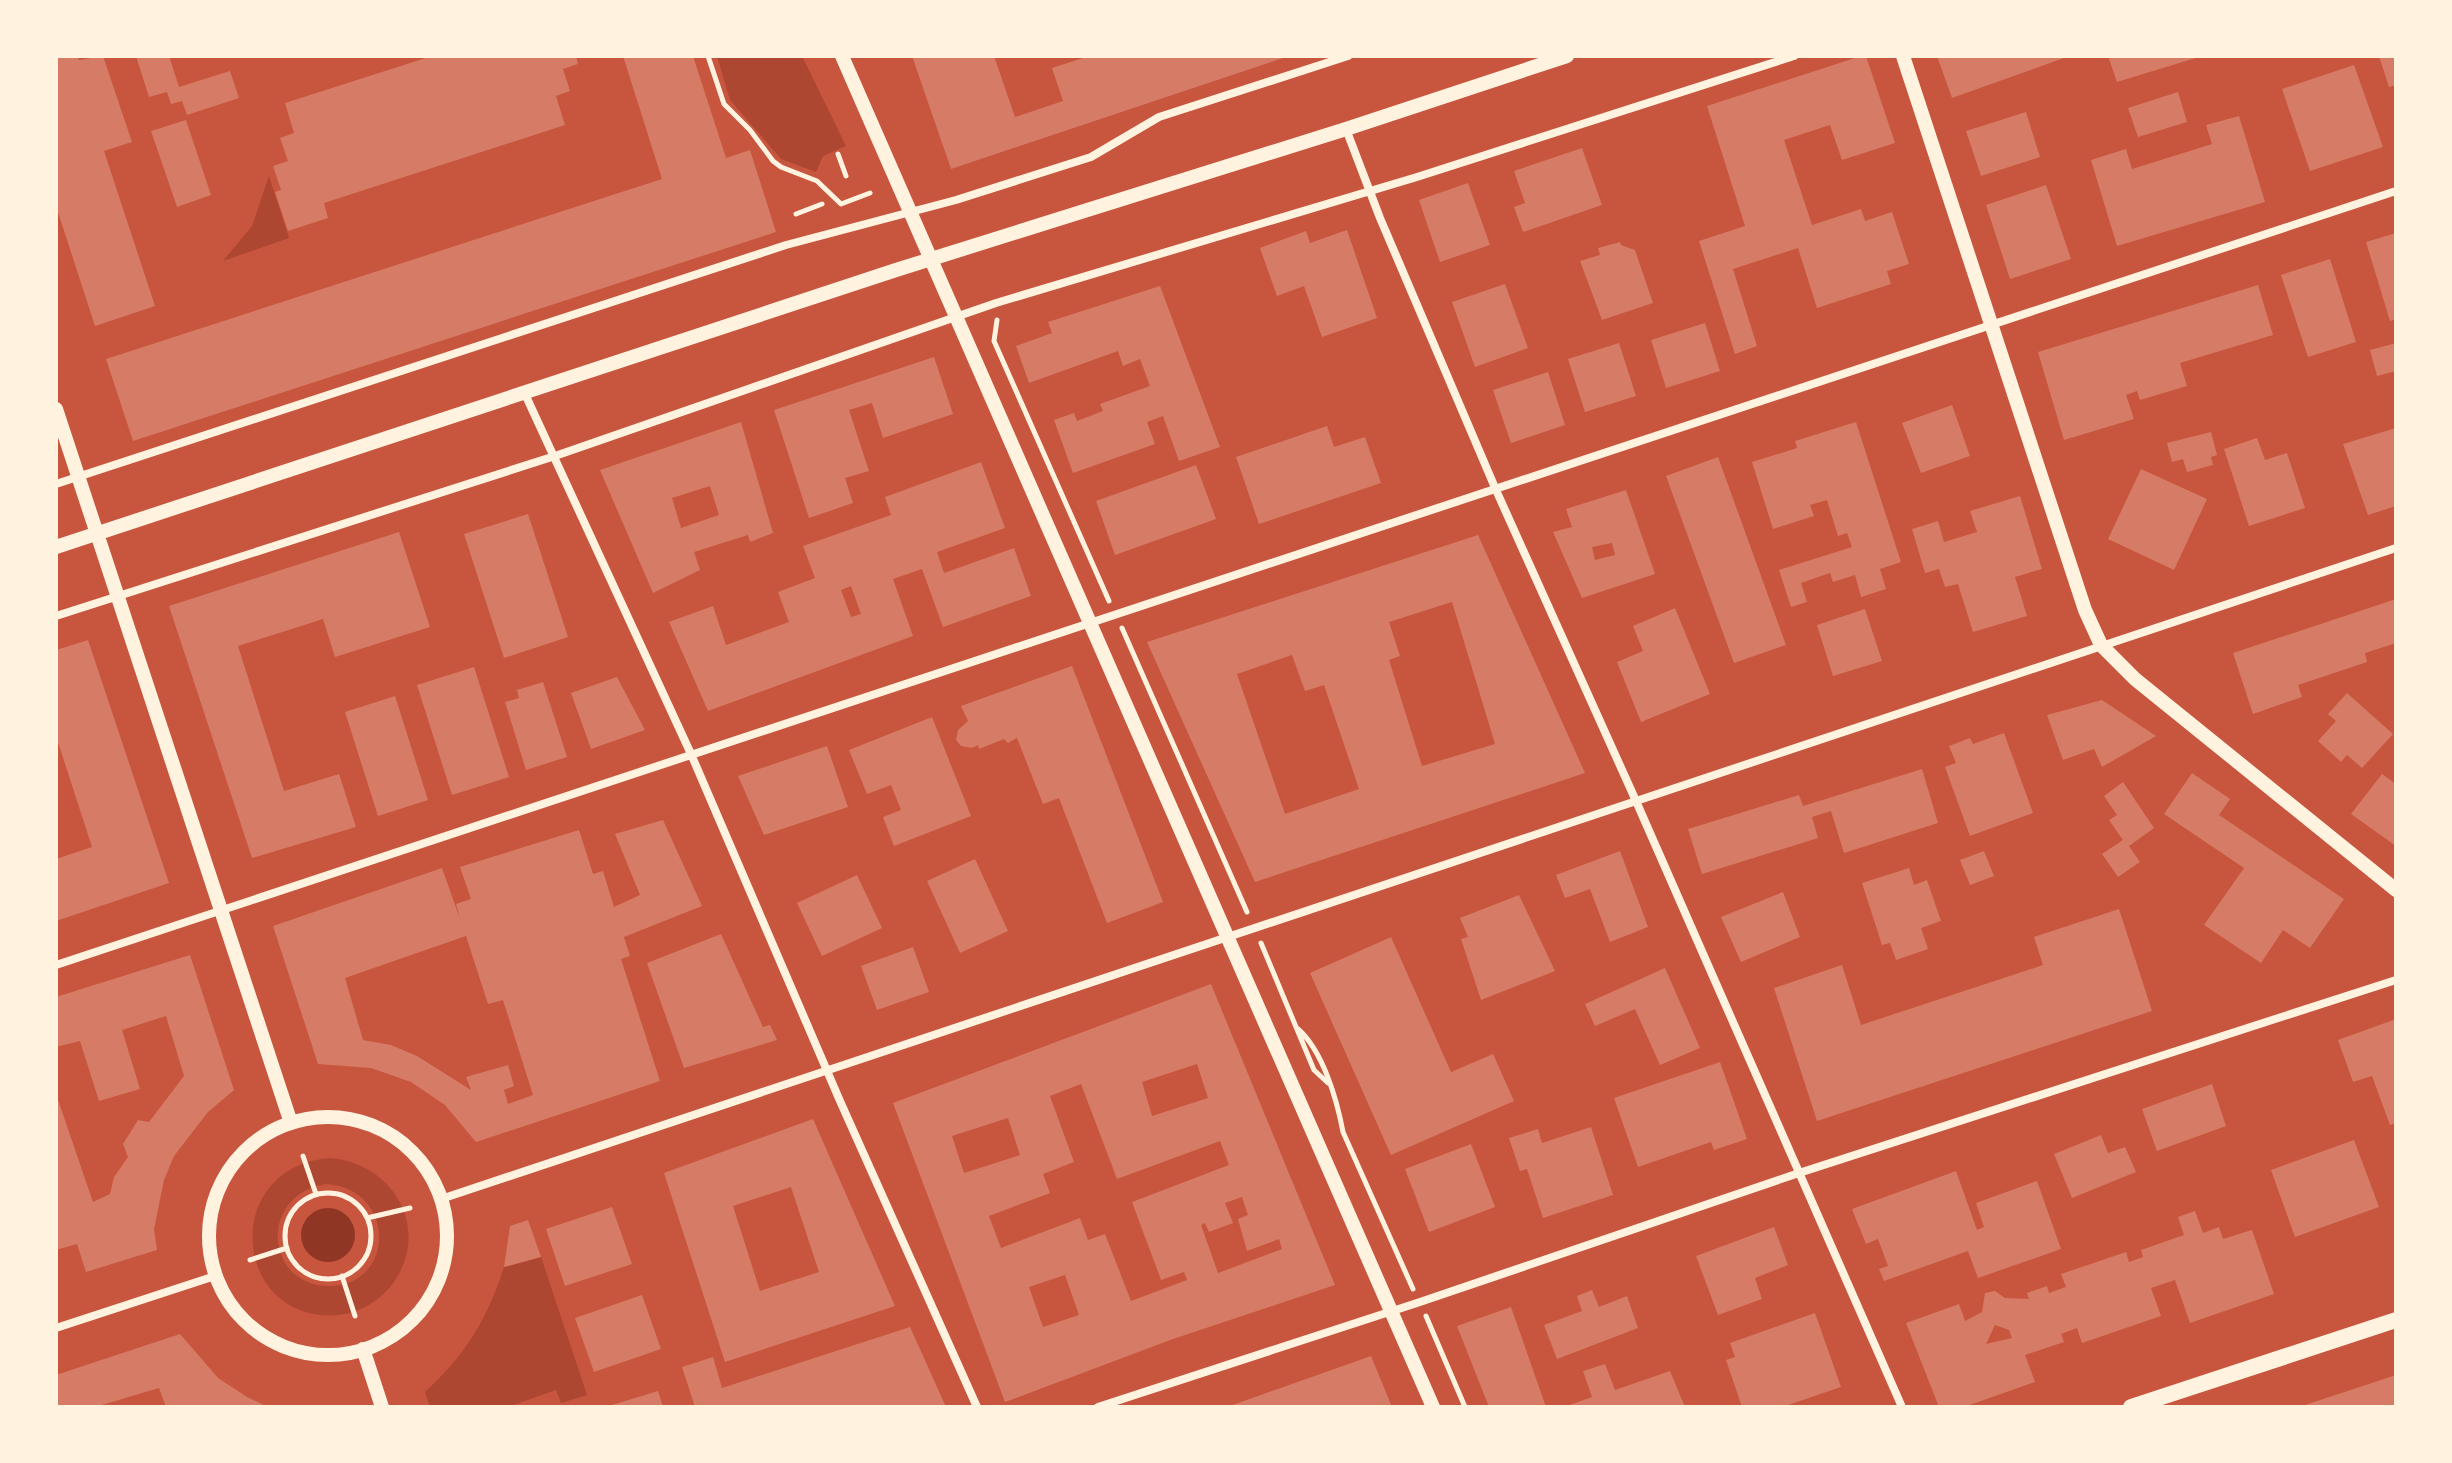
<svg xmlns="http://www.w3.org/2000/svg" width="2452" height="1463" font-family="'DM Sans',sans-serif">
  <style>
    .green { fill: #ae4732; fill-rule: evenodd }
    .water { fill: #8f3625 }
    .building { fill: #d67c66; fill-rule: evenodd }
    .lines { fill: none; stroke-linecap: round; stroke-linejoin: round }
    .path { stroke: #fff3e0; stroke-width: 5 }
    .minor { stroke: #fff3e0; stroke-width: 8 }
    .tertiary { stroke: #fff3e0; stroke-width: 14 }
    .secondary { stroke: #fff3e0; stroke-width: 16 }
  </style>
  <rect width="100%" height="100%" fill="#c8553d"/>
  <path class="green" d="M717,56H802L846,146L823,156L816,172L781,159L730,100Z
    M269,176L289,238L223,261L252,226Z
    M330,1158C395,1163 433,1232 391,1286C378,1302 358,1313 339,1315C233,1325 218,1167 330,1158ZM326,1184C396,1188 396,1284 331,1286C265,1288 257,1195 326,1184Z
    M541,1257L587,1395L561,1403L556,1390L508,1407H430L425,1392C466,1354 487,1320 504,1267Z"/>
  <path class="water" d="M301 1235a27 27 0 1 1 54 0a27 27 0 1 1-54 0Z"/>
  <path class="building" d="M56,56H77L79,60L103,56L132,142L104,151L155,306L95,326L56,206Z
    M136,56H169L179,87L230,71L239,98L187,115L182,101L171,104L167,92L149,97Z
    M432,56H576L578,64L563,69L570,91L556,96L565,125L324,203L328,218L288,231L275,192L281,190L273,166L288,161L280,138L294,133L285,103Z
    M623,56H693L726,158L750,150L776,232L133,441L106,359L662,179Z
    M912,56H994L1015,117L1063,101L1052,68L1089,56L1286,57L951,169Z
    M1861,56H1866L1895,143L1842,160L1830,125L1784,140L1812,225L1861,209L1865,221L1892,212L1909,264L1887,271L1891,284L1817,308L1798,248L1733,269L1757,346L1735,354L1699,241L1745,226L1707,106Z
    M1937,56H2063L2064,58L1952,98Z
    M2108,56H2198L2199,57L2117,82Z
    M2379,56H2396V85L2389,87Z
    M2354,65L2383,147L2310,171L2282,89Z
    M2178,92L2187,122L2138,137L2128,108Z
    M2026,112L2040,157L1981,176L1966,131Z
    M2239,116L2265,202L2117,246L2091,160L2126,149L2132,169L2212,144L2206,125Z
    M186,120L211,195L177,207L151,131Z
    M1582,148L1602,205L1523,232L1514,207L1525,203L1514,171Z
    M1468,183L1490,245L1440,262L1419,200Z
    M2046,185L2071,259L2010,279L1986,205Z
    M1347,230L1377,318L1322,337L1304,286L1277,296L1260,248L1306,231L1310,243Z
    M2396,233V319L2390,321L2366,242Z
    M1620,242L1621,245L1635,250L1653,303L1602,320L1580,261L1600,255L1598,248Z
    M2330,259L2356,342L2308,357L2281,275Z
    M1505,284L1528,348L1475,367L1452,302Z
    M2258,285L2273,335L2180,363L2187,386L2140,400L2137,391L2126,395L2134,419L2064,440L2038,352Z
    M1160,286L1220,447L1179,461L1163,416L1147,422L1155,444L1073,473L1054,420L1074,413L1077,421L1103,411L1100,404L1150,386L1140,359L1123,366L1118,351L1029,383L1016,346L1052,333L1048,322Z
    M1705,323L1720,371L1666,388L1651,340Z
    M1619,343L1636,396L1585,412L1568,359Z
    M2396,343V371L2377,376L2370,350Z
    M934,357L953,414L883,438L872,403L849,410L869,471L845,478L853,503L809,518L774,410Z
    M1548,372L1565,425L1511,443L1493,390Z
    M1952,405L1970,456L1921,473L1902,423Z
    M741,422L773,533L750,542L748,535L694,552L700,570L653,593L600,470ZM710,486L719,515L681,528L672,498Z
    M1856,422L1901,562L1880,569L1886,589L1861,597L1855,575L1833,582L1830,573L1801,583L1807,602L1791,607L1779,570L1852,547L1847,533L1838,536L1827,500L1810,505L1814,516L1773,529L1752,462L1797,448L1795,441Z
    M1327,426L1334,447L1365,437L1381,483L1259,524L1236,457Z
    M2396,428V506L2368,515L2343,444Z
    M2211,432L2217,455L2211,457L2213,465L2187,472L2183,459L2172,462L2167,443Z
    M2257,438L2265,460L2287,453L2305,508L2249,526L2224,449Z
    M1718,457L1786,645L1734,663L1666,476Z
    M981,462L1005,528L937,552L944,573L1014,548L1031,596L943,627L922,569L893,579L913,636L708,711L669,622L713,606L726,645L789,622L778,592L815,578L803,546L891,515L885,497ZM851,586L861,614L851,617L841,590Z
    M1196,465L1216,519L1115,555L1096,501Z
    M2141,469L2207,499L2174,570L2108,539Z
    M1626,490L1655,574L1582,598L1553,532L1572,527L1566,509ZM1612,543L1615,555L1595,560L1592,547Z
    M2020,496L2042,569L2015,577L2027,616L1973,632L1958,584L1945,587L1939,569L1925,573L1912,529L1938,521L1944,542L1977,532L1970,511Z
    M528,514L568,637L504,658L464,534Z
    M399,532L430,627L335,657L323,619L238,646L284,791L339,774L356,827L252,858L169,606Z
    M1478,535L1585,773L1255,882L1147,642ZM1452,602L1495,744L1422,766L1389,660L1400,656L1389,622ZM1292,655L1305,691L1324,685L1359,789L1285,814L1237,674Z
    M2396,599V643L2365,653L2367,662L2298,685L2302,697L2253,714L2233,653Z
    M1675,608L1710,694L1641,722L1617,662L1643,651L1633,626Z
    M1865,609L1882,661L1833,676L1817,625Z
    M88,640L169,883L56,921V859L92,847L56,736V650Z
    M1072,666L1163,902L1107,923L1059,798L1043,804L1017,738L1008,743L1004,739L979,749L978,745L972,748L961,746L956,740L958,730L968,721L961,706Z
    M474,667L509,777L452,795L417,685Z
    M617,677L645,730L591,749L571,693Z
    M543,682L567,757L526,770L505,702L519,698L517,690Z
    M2347,693L2393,734L2362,768L2347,755L2341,762L2318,741L2336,721L2328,714Z
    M395,696L428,800L378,816L345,712Z
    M2102,700L2156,736L2102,767L2094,749L2063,760L2047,715Z
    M932,717L971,816L894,846L883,817L901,810L891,785L867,794L849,750Z
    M2004,733L2033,813L1970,836L1945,767L1956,763L1949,746L1970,738L1973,744Z
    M827,746L848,807L764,835L738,776Z
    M1922,769L1938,823L1844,853L1831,811L1812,817L1818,838L1702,874L1688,829L1799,795L1803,806Z
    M2192,773L2230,799L2219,815L2344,899L2310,948L2283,930L2261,963L2204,925L2244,868L2164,814Z
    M2382,774L2396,784V846L2351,814Z
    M2123,782L2154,828L2129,846L2140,862L2118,877L2102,854L2123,840L2109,820L2117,815L2104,796Z
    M663,820L702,906L624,937L630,956L621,959L660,1081L476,1142L445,1105L411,1082L371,1068L318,1064L273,926L442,868L460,919L456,904L471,899L460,867L579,830L593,874L603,871L614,907L640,895L615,834ZM466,936L488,1004L503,1000L533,1095L508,1104L504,1090L514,1086L508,1065L466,1077L471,1090L417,1056L391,1045L363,1040L345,978Z
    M1620,851L1648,927L1610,942L1590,889L1565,898L1556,875Z
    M1984,851L1994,876L1970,885L1960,860Z
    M975,859L1008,931L960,953L927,881Z
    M1909,868L1914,885L1927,880L1941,921L1921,928L1928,949L1896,960L1890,943L1882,945L1862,883Z
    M857,875L882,928L822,956L797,903Z
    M1783,892L1800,937L1741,962L1721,917Z
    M1519,895L1555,971L1481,1000L1461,939L1468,937L1460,918Z
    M2119,909L2152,1011L1817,1121L1774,988L1842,965L1861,1025L2043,965L2034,937Z
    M721,934L763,1027L770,1025L777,1040L684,1068L647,963Z
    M1391,937L1451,1072L1493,1054L1514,1101L1391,1155L1310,973Z
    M913,947L929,992L877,1010L861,966Z
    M190,955L234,1090L208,1112L174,1156L164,1180L154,1229L157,1250L86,1272L77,1244L56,1250V1094L93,1202L110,1194L114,1177L128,1157L123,1144L138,1120L149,1122L184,1076L166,1016L122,1030L140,1089L99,1101L80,1041L56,1047V997Z
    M1665,968L1700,1048L1660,1065L1635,1009L1595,1026L1585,1004Z
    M1211,984L1335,1285L1173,1339L1005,1402L893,1103ZM1197,1064L1208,1098L1152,1116L1142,1082ZM1081,1084L1117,1179L1220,1141L1229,1165L1132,1202L1161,1280L1184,1272L1187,1280L1131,1301L1105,1234L1088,1240L1080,1218L1001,1248L989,1216L1050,1193L1043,1174L1074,1162L1050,1096ZM1008,1118L1020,1155L964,1173L952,1136ZM1242,1197L1248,1215L1238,1219L1247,1251L1279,1239L1282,1249L1218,1273L1201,1225L1205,1223L1209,1232L1233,1223L1225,1203ZM1065,1275L1079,1315L1043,1327L1029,1287Z
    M2396,1019V1123L2390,1125L2372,1076L2353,1082L2338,1040Z
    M1720,1062L1747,1139L1714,1150L1711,1142L1638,1167L1614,1098Z
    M2212,1084L2226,1126L2157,1151L2142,1109Z
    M813,1119L895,1306L725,1362L664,1173ZM791,1187L819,1272L760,1291L733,1206Z
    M1591,1127L1613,1195L1543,1218L1527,1169L1520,1171L1509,1138L1538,1129L1542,1143Z
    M2101,1135L2108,1153L2125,1147L2136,1172L2072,1198L2054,1154Z
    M2354,1140L2379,1207L2295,1237L2271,1170Z
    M1471,1144L1495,1207L1429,1232L1405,1169Z
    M1956,1171L1977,1230L1984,1227L1976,1203L2037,1181L2061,1249L1978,1278L1968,1251L1884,1281L1879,1269L1888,1266L1878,1239L1866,1244L1852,1209Z
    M612,1207L632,1264L565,1286L546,1229Z
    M2195,1211L2203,1233L2219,1227L2223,1239L2252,1230L2274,1294L2190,1323L2175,1280L2151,1288L2161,1316L2082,1343L2077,1328L2061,1334L2064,1342L2025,1355L2035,1382L1964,1407H1939L1906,1323L1959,1304L1965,1321L1982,1312L1985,1293L1995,1291L2005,1298L2029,1299L2027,1293L2047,1286L2049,1293L2066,1287L2061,1274L2126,1252L2129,1262L2143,1257L2141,1250L2184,1235L2178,1217ZM1995,1325L2009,1330L2012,1338L1986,1344Z
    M528,1220L541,1257L504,1267L510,1226Z
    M1774,1227L1788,1265L1755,1278L1762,1299L1718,1315L1696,1256Z
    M1592,1290L1599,1307L1627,1296L1638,1328L1557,1359L1544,1325L1582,1311L1577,1296Z
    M642,1295L661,1349L594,1372L575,1318Z
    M1511,1307L1546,1407H1489L1457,1326Z
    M1815,1313L1841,1387L1782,1407H1742L1726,1360L1735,1357L1730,1343Z
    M910,1327L946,1407H695L682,1367L713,1357L722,1388Z
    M180,1334L218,1378L247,1397L268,1407H166L159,1388L95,1407H56V1375Z
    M1371,1356L1392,1407H1227Z
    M1605,1364L1615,1390L1670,1371L1685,1407H1564L1592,1397L1583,1371Z
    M2396,1375V1407H2302V1406Z
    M658,1391L663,1407H609V1406Z"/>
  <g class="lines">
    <path class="path" d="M708,56L724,104L750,130L773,161L781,167L817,181L841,204L870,193
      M838,154L846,176
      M796,214L822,204
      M997,320L994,341L1109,601
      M1122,628L1247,912
      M1261,943L1314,1070L1328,1083
      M1298,1029C1323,1051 1337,1100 1343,1132L1413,1289
      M303,1156L316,1194
      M285 1236a43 43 0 1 1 86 0a43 43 0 1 1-86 0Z
      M367,1218L410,1208
      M250,1260L287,1248
      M342,1276L355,1316
      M1426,1316L1465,1407"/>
    <path class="minor" d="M1346,129L1380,218L1496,490L1636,801L1902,1407
      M525,394L691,754L840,1101L977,1407
      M56,484L786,245L956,200L1091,157L1159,117L1348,56
      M56,616L555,456L996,303L1417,177L1794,56
      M56,965L2396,191
      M441,1199L2396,548
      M56,1328L215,1276
      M1098,1407L1420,1302L1799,1173L2396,980"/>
    <path class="tertiary" d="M842,56L1433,1407
      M1903,56L2085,610L2101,645L2135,679L2396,890
      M56,409L291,1123
      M56,547L896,270L1346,129L1567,56
      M209 1236a119 119 0 1 1 238 0a119 119 0 1 1-238 0Z
      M363,1349L382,1407"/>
    <path class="secondary" d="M2131,1407L2396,1320"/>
  </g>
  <rect width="2452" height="1463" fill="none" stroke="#fff3e0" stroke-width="116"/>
</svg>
